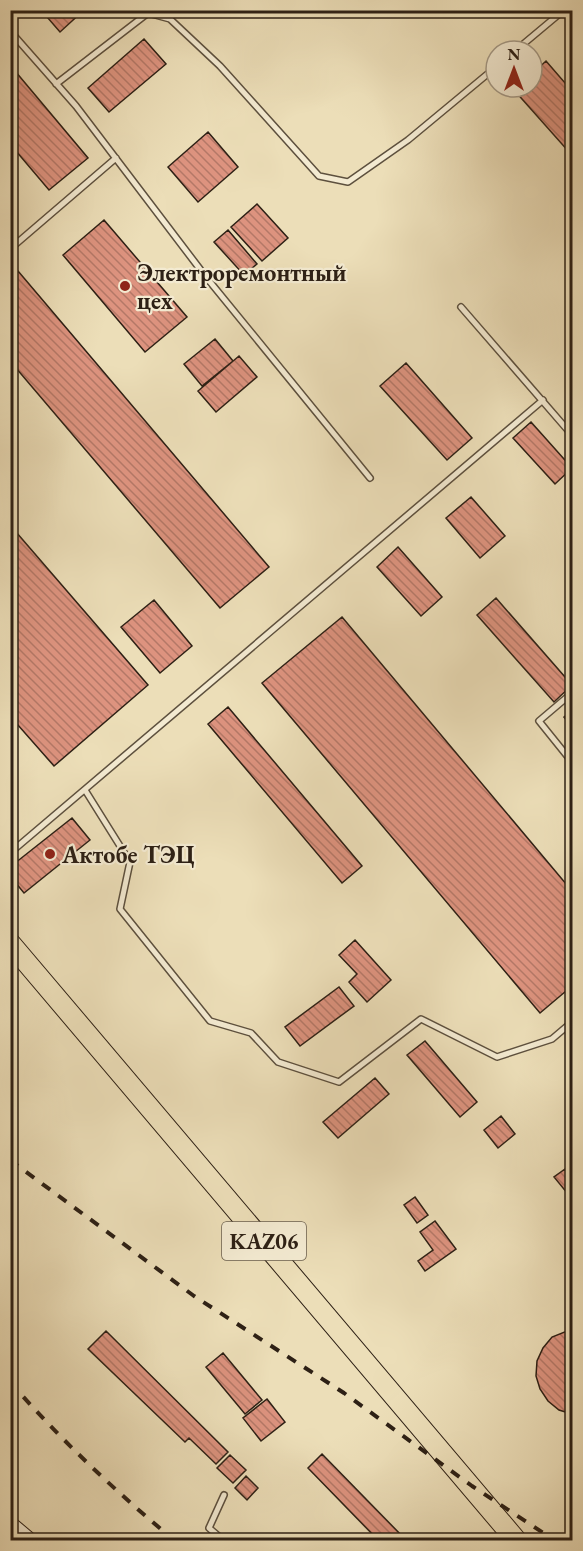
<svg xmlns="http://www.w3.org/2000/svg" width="583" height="1551" font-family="'EB Garamond',serif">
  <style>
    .building { fill: url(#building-back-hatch); stroke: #2d2015; stroke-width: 1.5 }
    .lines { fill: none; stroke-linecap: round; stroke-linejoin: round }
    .lane-casing { stroke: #5d503e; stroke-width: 8 }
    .secondary-casing { stroke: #2d2015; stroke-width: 17 }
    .highway-casing { stroke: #2d2015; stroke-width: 22 }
    .lane { stroke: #f3ead1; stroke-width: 5 }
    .secondary { stroke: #f3ead1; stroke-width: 15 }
    .highway { stroke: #ecdeb8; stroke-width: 20 }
    .rail { stroke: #2d2015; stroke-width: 4; stroke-dasharray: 10 10; stroke-linecap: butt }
    .poi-dot { fill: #8f2418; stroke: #f3ead1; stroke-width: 2 }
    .labels { text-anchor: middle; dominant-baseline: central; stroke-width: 4.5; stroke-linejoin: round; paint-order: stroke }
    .shield { fill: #f3ead1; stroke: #685d4d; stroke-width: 1.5 }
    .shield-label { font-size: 22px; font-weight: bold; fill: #2d2015 }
    .poi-label { font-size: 24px; font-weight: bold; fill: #2d2015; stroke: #f3ead1; text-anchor: start }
  </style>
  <defs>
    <pattern id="building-back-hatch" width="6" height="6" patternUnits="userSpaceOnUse" patternTransform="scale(1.5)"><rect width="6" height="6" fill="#dd937f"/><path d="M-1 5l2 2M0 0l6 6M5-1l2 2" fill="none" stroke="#b47867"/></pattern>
  </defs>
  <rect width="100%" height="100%" fill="#ecdeb8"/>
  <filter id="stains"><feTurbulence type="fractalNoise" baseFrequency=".00333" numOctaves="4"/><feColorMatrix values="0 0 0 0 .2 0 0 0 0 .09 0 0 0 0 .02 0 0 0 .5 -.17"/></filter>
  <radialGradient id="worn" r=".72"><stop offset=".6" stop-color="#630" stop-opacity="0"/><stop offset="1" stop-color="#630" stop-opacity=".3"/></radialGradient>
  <path class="building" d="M41,10H84L60,32Z
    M144,39L166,64L109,112L88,88Z
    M546,61L572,91V149L569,152L514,90L517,87H532V74Z
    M10,65L88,158L49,190L10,144Z
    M208,132L238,167L198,202L168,167Z
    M257,204L288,238L262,261L231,227Z
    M104,220L187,317L145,352L63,255Z
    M228,230L257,264L244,275L214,242Z
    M18,271L269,567L220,608L10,361V278Z
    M215,339L233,361L202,386L184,364Z
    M239,356L257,377L216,412L198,391Z
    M406,363L472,438L447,460L380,386Z
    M531,422L572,468L555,484L513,438Z
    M471,497L505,536L480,558L446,518Z
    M10,525L148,685L54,766L10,716Z
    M398,547L442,597L421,616L377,567Z
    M496,598L572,685L554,702L477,615Z
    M154,600L192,646L160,673L121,627Z
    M342,617L572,891V986L540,1013L262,683Z
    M228,707L362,866L342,883L208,724Z
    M572,710V727L564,717Z
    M72,818L90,840L24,893L10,876V867Z
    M355,940L391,980L367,1002L349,982L357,974L339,955Z
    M339,987L354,1006L300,1046L285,1027Z
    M425,1041L477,1102L460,1117L407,1055Z
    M375,1078L389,1094L338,1138L323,1122Z
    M501,1116L515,1134L498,1148L484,1130Z
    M565,1169L572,1179V1199L554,1177Z
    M415,1197L428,1215L417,1223L404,1205Z
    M435,1221L456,1249L425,1271L418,1261L433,1250L420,1232Z
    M572,1329V1414L559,1410L548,1401L540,1389L536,1376L537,1361L543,1348L552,1337Z
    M106,1331L228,1452L216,1464L189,1438L185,1442L88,1349Z
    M223,1353L262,1400L245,1414L206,1367Z
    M267,1399L285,1422L261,1441L243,1418Z
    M322,1454L406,1540H378L308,1468Z
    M230,1455L246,1470L233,1483L217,1468Z
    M246,1476L258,1488L247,1500L235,1488Z"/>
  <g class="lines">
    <g class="lane-casing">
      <path id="lane" d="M10,31L76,106L206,277L370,478
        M515,51L564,10
        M56,84L148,13L170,19L220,66L319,176L348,182L408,140L496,67
        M10,249L116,158
        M461,307L572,435
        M572,693L539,721L572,762
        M85,790L130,862L120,909L210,1021L251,1033L278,1062L339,1082L421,1019L497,1057L552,1039L572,1022
        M10,853L543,400
        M223,1540L209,1528L224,1495"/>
    </g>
    <g class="secondary-casing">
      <path id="secondary" d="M10,1524L29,1540"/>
    </g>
    <g class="highway-casing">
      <path id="highway" d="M10,943L516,1540"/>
    </g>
    <use href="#lane" class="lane"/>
    <use href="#secondary" class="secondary"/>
    <use href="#highway" class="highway"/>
    <path class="rail" d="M10,1160L194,1296L344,1393L472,1486L554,1540
      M10,1382C61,1440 116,1492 174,1540"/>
  </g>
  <g class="poi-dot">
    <circle cx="125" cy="286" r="6"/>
    <circle cx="50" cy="854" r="6"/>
  </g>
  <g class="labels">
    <rect class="shield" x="222" y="1222" width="84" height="38" rx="4.5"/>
    <g class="shield-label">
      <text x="264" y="1241">KАZ06</text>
    </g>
    <g class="poi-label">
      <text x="137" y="272">Электроремонтный<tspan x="137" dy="28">цех</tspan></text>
      <text x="62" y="854">Актобе ТЭЦ</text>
    </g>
  </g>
  <rect width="583" height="1551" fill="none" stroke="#ecdeb8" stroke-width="36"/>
  <rect x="12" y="12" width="559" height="1527" fill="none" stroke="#2d2015" stroke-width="3"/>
  <rect x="18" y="18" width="547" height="1515" fill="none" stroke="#2d2015" stroke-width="1.5"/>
  <g transform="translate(514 69)"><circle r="28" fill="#f3ead1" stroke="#a49986" stroke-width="1.5"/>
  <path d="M0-4.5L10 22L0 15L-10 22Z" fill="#8f2418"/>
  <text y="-9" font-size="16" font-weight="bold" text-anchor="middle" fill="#2d2015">N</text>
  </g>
  <rect width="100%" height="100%" filter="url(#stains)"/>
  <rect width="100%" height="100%" fill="url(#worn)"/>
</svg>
